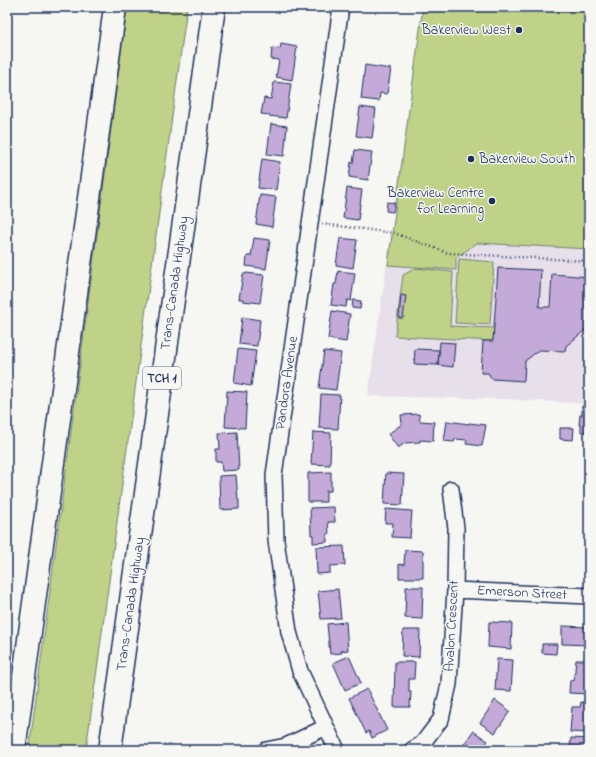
<svg xmlns="http://www.w3.org/2000/svg" width="596" height="757" font-family="'Indie Flower',sans-serif">
  <style>
    .built { fill: #e7dfea }
    .green { fill: #c0d287; stroke: #6e8072 }
    .building { fill: #c3aad8; stroke: #1b2f5e }
    .lines { fill: none; stroke-linecap: round; stroke-linejoin: round }
    .minor-casing { stroke: #1b2f5e; stroke-width: 18 }
    .highway-casing { stroke: #1b2f5e; stroke-width: 25 }
    .path { stroke: #1b2f5e; stroke-width: 2.5; stroke-dasharray: 1 3; stroke-linecap: butt }
    .minor { stroke: #f6f6f2; stroke-width: 15 }
    .highway { stroke: #f6f6f2; stroke-width: 22 }
    .poi-dot { fill: #1b2f5e; stroke: #f6f6f2; stroke-width: 1.5 }
    .labels { text-anchor: middle; dominant-baseline: central; stroke-width: 3; stroke-linejoin: round; paint-order: stroke }
    .shield { fill: #f6f6f2; stroke: #5d6b8a; stroke-width: 1 }
    .shield-label { font-size: 13px; font-weight: bold; fill: #1b2f5e }
    .poi-label { font-size: 14px; fill: #1b2f5e; stroke: #f6f6f2; text-anchor: end }
    .street-label { font-size: 14px; fill: #1b2f5e; stroke: #f6f6f2 }
  </style>
  <rect width="100%" height="100%" fill="#f6f6f2"/>
  <filter id="ink" filterUnits="userSpaceOnUse"><feTurbulence type="fractalNoise" baseFrequency=".025" numOctaves="2"/><feDisplacementMap in="SourceGraphic" scale="8" xChannelSelector="R" yChannelSelector="G"/><feConvolveMatrix kernelMatrix="1 2 1 2 8 2 1 2 1" color-interpolation-filters="sRGB"/></filter>
  <g filter="url(#ink)">
    <path class="built" d="M423,7H589V404L504,399L368,396Z"/>
    <path class="green" d="M127,7H187L86,750H29Z
      M423,7H589V249L477,243L456,258V270L388,265Z
      M459,259L494,262L490,325L455,323Z
      M416,268L453,272L450,326L494,328L493,341L395,336L403,275Z"/>
    <path class="building" d="M281,44L297,47L292,80L276,77L279,60L271,59L272,48L280,49Z
      M365,65L391,69L387,94L380,93L379,101L361,99Z
      M274,82L291,84L286,118L269,116V115L261,114L264,98L271,99Z
      M360,107L376,109L372,138L356,136Z
      M271,124L287,126L284,156L267,154Z
      M355,150L372,152L368,180L349,177L351,162L353,163Z
      M262,159L280,162L276,190L258,188Z
      M347,188L362,190L358,220L343,218Z
      M260,195L276,197L272,227L256,224Z
      M387,202L395,203L393,212L386,211Z
      M254,238L270,240L266,269L246,266L247,256H251Z
      M340,238L357,240L353,268L336,265Z
      M498,268L541,270L539,307H550L552,274L589,277V330H585L566,346L565,351L539,350L525,361L524,381L492,379L488,373H481L483,341H493Z
      M338,271L355,273L351,301L347,300L346,307L331,305L334,284H336Z
      M246,273L264,275L260,303L243,301V299H239L243,274H246Z
      M401,295L406,296L403,318H399Z
      M353,300L361,301L360,309L352,308Z
      M332,311L350,314L346,342L328,339Z
      M242,317L260,320L257,346L239,344Z
      M440,342L455,343L453,367L438,365Z
      M238,349L256,351L251,386L234,383Z
      M415,349L439,350L438,365L414,364Z
      M324,351L341,353L336,390L319,388Z
      M227,391L247,392L245,428L225,427Z
      M321,394L340,395L338,429L319,428Z
      M582,406L589,407V432H581V425H579L580,415H582Z
      M419,414L420,421L434,422L433,441L420,440V442L405,443L398,448L388,434L402,424L401,415Z
      M447,421L469,424V423L486,425L482,446L466,444L467,440L455,439L454,442L444,441Z
      M560,428H574L573,440L560,439Z
      M237,432L239,470L222,471L221,462H216V449H220L219,433Z
      M313,432L331,433L330,465L311,464Z
      M331,472V491H326V502H308V473Z
      M386,473L404,474L402,505L384,504Z
      M236,475L238,500H239V509L220,510L219,476Z
      M334,507L335,522H328L329,534H327V542L313,543V535H311L310,508Z
      M386,509L412,511L410,538L392,537L393,523H385Z
      M344,546L345,565L330,566V573L317,574L316,547Z
      M405,550L423,551V578H399V564L404,565Z
      M406,587H423L422,619L405,618Z
      M338,589L341,618L321,619L318,591Z
      M346,622L348,650L341,651L342,653L330,654L327,624Z
      M489,622L512,623L511,649L488,647Z
      M562,626L589,627V645L562,644Z
      M403,630H420L419,657L402,656Z
      M542,644H557L556,654L542,653Z
      M349,656L361,683L345,690L333,663Z
      M497,659L513,660L511,691L495,690Z
      M576,660H589V694L569,693L570,680L574,681Z
      M395,662H415L414,679H409V692H411L410,707H394Z
      M367,689L387,730L372,738L369,731L366,733L349,698Z
      M495,700L510,711L495,733L480,723Z
      M581,702L589,703V733L570,732L572,707H580Z
      M473,731L488,741L481,750H460Z
      M571,738L589,739V750H570Z"/>
    <g class="lines">
      <g class="minor-casing">
        <path id="minor" d="M455,590L589,596
          M266,750L286,746L326,727
          M337,750L300,671L289,632L276,540L274,475L341,7
          M412,750L422,744L441,719L449,684L455,590L456,528L451,489"/>
      </g>
      <g class="highway-casing">
        <path id="highway" d="M14,750L115,7
          M110,750L214,7"/>
      </g>
      <path class="path" d="M322,224L394,233L448,253L589,261"/>
      <use href="#minor" class="minor"/>
      <use href="#highway" class="highway"/>
    </g>
  </g>
  <g class="poi-dot">
    <circle cx="519" cy="30" r="4"/>
    <circle cx="471" cy="159" r="4"/>
    <circle cx="492" cy="201" r="4"/>
  </g>
  <g class="labels">
    <rect class="shield" x="143" y="367" width="38" height="22" rx="3"/>
    <g class="shield-label">
      <text x="162" y="378">TCH 1</text>
    </g>
    <g class="poi-label">
      <text x="511" y="30">Bakerview West</text>
      <text x="479" y="159" text-anchor="start">Bakerview South</text>
      <text x="484" y="193">Bakerview Centre<tspan x="484" dy="16">for Learning</tspan></text>
    </g>
    <g class="street-label">
      <text transform="translate(175 283) rotate(-82)">Trans-Canada Highway</text>
      <text transform="translate(287 383) rotate(-82)">Pandora Avenue</text>
      <text transform="translate(522 593) rotate(3)">Emerson Street</text>
      <text transform="translate(131 604) rotate(-82)">Trans-Canada Highway</text>
      <text transform="translate(452 626) rotate(-87)">Avalon Crescent</text>
    </g>
  </g>
  <rect width="596" height="757" fill="none" stroke="#f6f6f2" stroke-width="24"/>
  <rect x="12" y="12" width="572" height="733" fill="none" stroke="#1b2f5e" stroke-width="1.5" filter="url(#ink)"/>
</svg>
